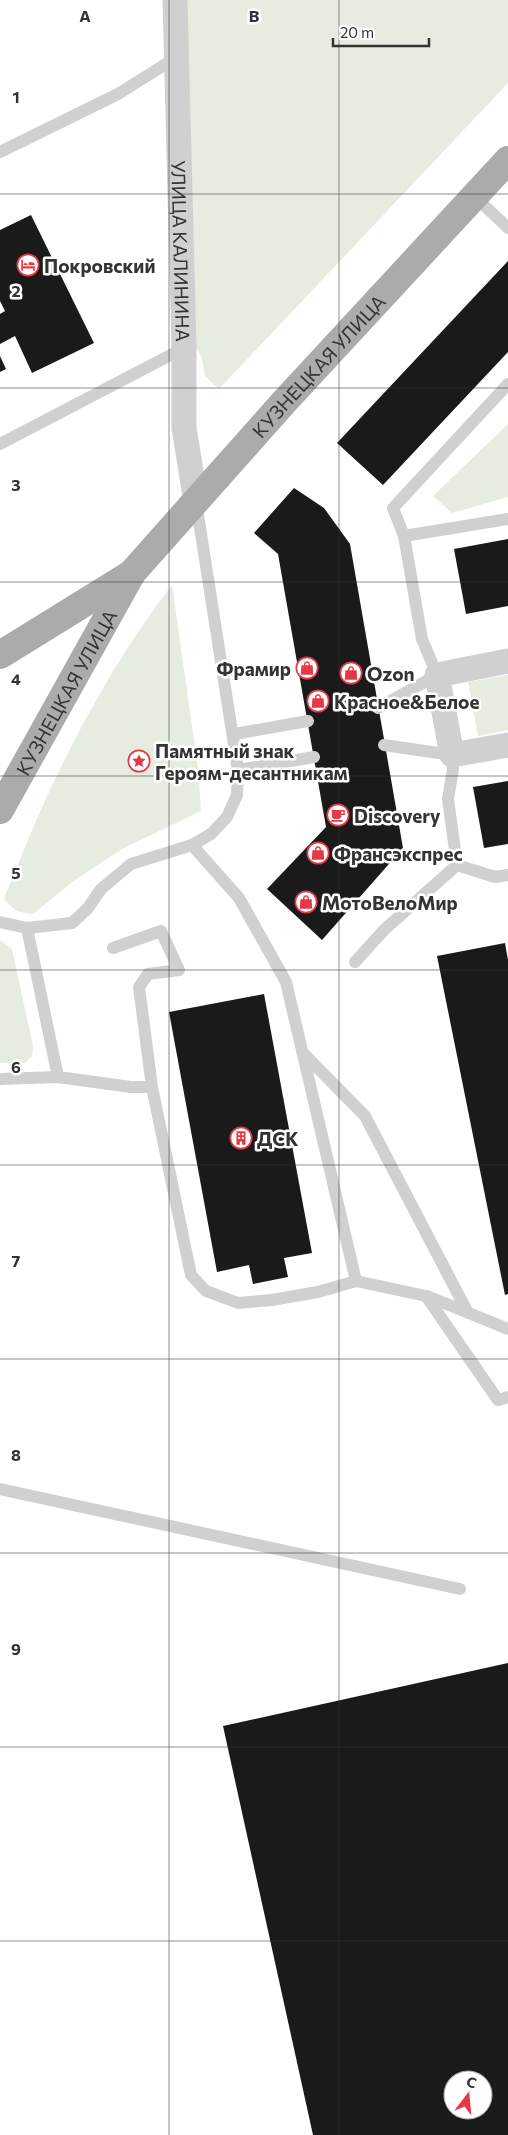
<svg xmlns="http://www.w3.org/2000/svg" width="508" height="2135" font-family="Commissioner,sans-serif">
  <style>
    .green { fill: #e6ecdf }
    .building { fill: #1a1a1a; fill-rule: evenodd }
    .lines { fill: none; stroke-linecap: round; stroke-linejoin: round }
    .service { stroke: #d0d0d0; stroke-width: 12 }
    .minor { stroke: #d0d0d0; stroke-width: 25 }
    .primary { stroke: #ababab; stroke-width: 28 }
    .grid { fill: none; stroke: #333; stroke-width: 1; stroke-opacity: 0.55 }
    .labels { text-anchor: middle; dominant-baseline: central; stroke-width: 5; stroke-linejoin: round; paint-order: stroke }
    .street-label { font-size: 19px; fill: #333; stroke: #fff }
    .poi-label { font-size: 19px; font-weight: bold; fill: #333; stroke: #fff; text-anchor: start }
    .grid-label { font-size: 16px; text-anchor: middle; font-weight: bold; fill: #333; stroke: #fff; stroke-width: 5; stroke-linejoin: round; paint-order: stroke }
  </style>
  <rect width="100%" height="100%" fill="#fff"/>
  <path class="green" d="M178,0H508V83L219,389L205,376L202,358L193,342Z
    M508,424V497L452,513L433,496Z
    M172,585L198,768L201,811L122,849L75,880L33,914C19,913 12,910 4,898C19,863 33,826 49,792C83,720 123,648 172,585Z
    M508,675V730L478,736L468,682Z
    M0,940L12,949L33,1046L32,1056L25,1063H0Z"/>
  <path class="building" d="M31,215L94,343L32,373L15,336L0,344V314L5,311L0,301V230Z
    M508,261V352L383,485L337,443Z
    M0,356L6,369L0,372Z
    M294,488L324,508L350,544L403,848L322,940L267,889L326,827L278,554L254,533Z
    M508,539V606L466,614L454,549Z
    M508,781V844L484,848L473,787Z
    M505,943L508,960V1294L505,1295L437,956Z
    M264,994L312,1253L284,1258L288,1277L253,1284L249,1265L217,1272L169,1012Z
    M508,1663V2135H313L223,1726ZM453,2080H483V2110H453Z"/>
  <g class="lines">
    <path class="service" d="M0,152L118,94L177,57
      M474,196L508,228
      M0,444L184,348
      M404,536L393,508L508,384
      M378,708L437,675L422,639L404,536L508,519
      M234,734L308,721
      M384,745L452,755L453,769L448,799L457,865L495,877L508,875
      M238,770L314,757
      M192,845L239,898L286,982L356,1281L426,1296L498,1400L508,1397
      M0,922L27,928L72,923L88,908L101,889L131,864L192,845L211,834L227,817L237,795L238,770L196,502
      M27,928L58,1077
      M113,948L161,931L179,970L148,974L139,987L152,1087
      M355,962L384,930L457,865
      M303,1053L365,1116L468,1313
      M0,1079L58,1077L131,1087H152L191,1275L206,1291L238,1303L272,1300L318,1292L356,1281
      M427,1296L508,1329
      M0,1489L460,1589"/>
    <g class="minor">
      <path id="s1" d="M175,0L184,348V428L196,502"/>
      <path d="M508,661L437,675L452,755L508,745"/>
    </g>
    <g class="primary">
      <path d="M0,655L131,574"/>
      <path id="s2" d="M0,810L132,573L284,402L508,160"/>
    </g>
  </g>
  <path class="grid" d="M169,0V2135M339,0V2135M0,194H508M0,388H508M0,582H508M0,776H508M0,970H508M0,1165H508M0,1359H508M0,1553H508M0,1747H508M0,1941H508"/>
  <defs>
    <g id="hotel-ring" transform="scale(1.125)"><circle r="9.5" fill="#fff" stroke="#e63946" stroke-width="1.5"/><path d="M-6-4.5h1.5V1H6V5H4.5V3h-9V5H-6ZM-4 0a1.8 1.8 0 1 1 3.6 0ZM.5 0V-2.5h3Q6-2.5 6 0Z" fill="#e63946"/></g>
    <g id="shop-ring" transform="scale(1.125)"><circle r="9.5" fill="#fff" stroke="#e63946" stroke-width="1.5"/><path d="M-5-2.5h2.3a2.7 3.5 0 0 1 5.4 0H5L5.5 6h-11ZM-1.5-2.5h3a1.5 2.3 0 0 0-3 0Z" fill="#e63946"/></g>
    <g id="sight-ring" transform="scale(1.125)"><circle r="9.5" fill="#fff" stroke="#e63946" stroke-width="1.5"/><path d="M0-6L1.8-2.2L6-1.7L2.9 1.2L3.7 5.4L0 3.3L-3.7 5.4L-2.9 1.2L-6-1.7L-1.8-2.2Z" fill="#e63946"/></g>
    <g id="cafe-ring" transform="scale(1.125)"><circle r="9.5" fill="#fff" stroke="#e63946" stroke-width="1.5"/><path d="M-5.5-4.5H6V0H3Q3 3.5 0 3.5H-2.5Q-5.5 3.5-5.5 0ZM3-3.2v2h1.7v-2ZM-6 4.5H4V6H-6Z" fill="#e63946"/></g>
    <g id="building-ring" transform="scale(1.125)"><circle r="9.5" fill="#fff" stroke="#e63946" stroke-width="1.5"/><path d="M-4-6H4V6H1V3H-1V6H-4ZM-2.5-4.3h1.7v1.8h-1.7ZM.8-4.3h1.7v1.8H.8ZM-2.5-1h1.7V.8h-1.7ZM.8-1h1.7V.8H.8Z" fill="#e63946"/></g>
  </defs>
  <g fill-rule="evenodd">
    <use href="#hotel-ring" x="28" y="265"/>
    <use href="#shop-ring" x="307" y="668"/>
    <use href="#shop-ring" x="351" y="673"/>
    <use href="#shop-ring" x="318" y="701"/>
    <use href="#sight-ring" x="139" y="761"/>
    <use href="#cafe-ring" x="338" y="815"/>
    <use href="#shop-ring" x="318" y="853"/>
    <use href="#shop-ring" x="306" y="902"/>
    <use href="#building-ring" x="241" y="1138"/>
  </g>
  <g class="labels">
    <g class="street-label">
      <text stroke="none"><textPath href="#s1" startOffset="251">УЛИЦА КАЛИНИНА</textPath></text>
      <text stroke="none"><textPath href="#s2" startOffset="550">КУЗНЕЦКАЯ УЛИЦА</textPath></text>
      <text stroke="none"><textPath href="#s2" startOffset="135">КУЗНЕЦКАЯ УЛИЦА</textPath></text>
    </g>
    <g class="poi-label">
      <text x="44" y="265">Покровский</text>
      <text x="291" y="668" text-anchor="end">Фрамир</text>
      <text x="367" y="673">Ozon</text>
      <text x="334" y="701">Красное&amp;Белое</text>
      <text x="155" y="750">Памятный знак<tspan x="155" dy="22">Героям-десантникам</tspan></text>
      <text x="354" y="815">Discovery</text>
      <text x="334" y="853">Франсэкспрес</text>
      <text x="322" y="902">МотоВелоМир</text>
      <text x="257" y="1138">ДСК</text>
    </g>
  </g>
  <g class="grid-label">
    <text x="85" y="22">A</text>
    <text x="254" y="22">B</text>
    <text x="16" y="103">1</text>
    <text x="16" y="297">2</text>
    <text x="16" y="491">3</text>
    <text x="16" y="685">4</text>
    <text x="16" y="879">5</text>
    <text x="16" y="1073">6</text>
    <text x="16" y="1267">7</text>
    <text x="16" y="1461">8</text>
    <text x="16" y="1655">9</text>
  </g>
  <g transform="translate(468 2095) rotate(16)"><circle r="24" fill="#ffffff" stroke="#adadad"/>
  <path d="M0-4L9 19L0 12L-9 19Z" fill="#e63946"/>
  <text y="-8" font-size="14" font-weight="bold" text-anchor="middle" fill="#333333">С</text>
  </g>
  <path d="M333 38v8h96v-8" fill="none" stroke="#333333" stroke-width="2.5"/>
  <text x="340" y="38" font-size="15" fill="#333333" stroke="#ffffff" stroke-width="4" paint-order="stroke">20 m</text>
</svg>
